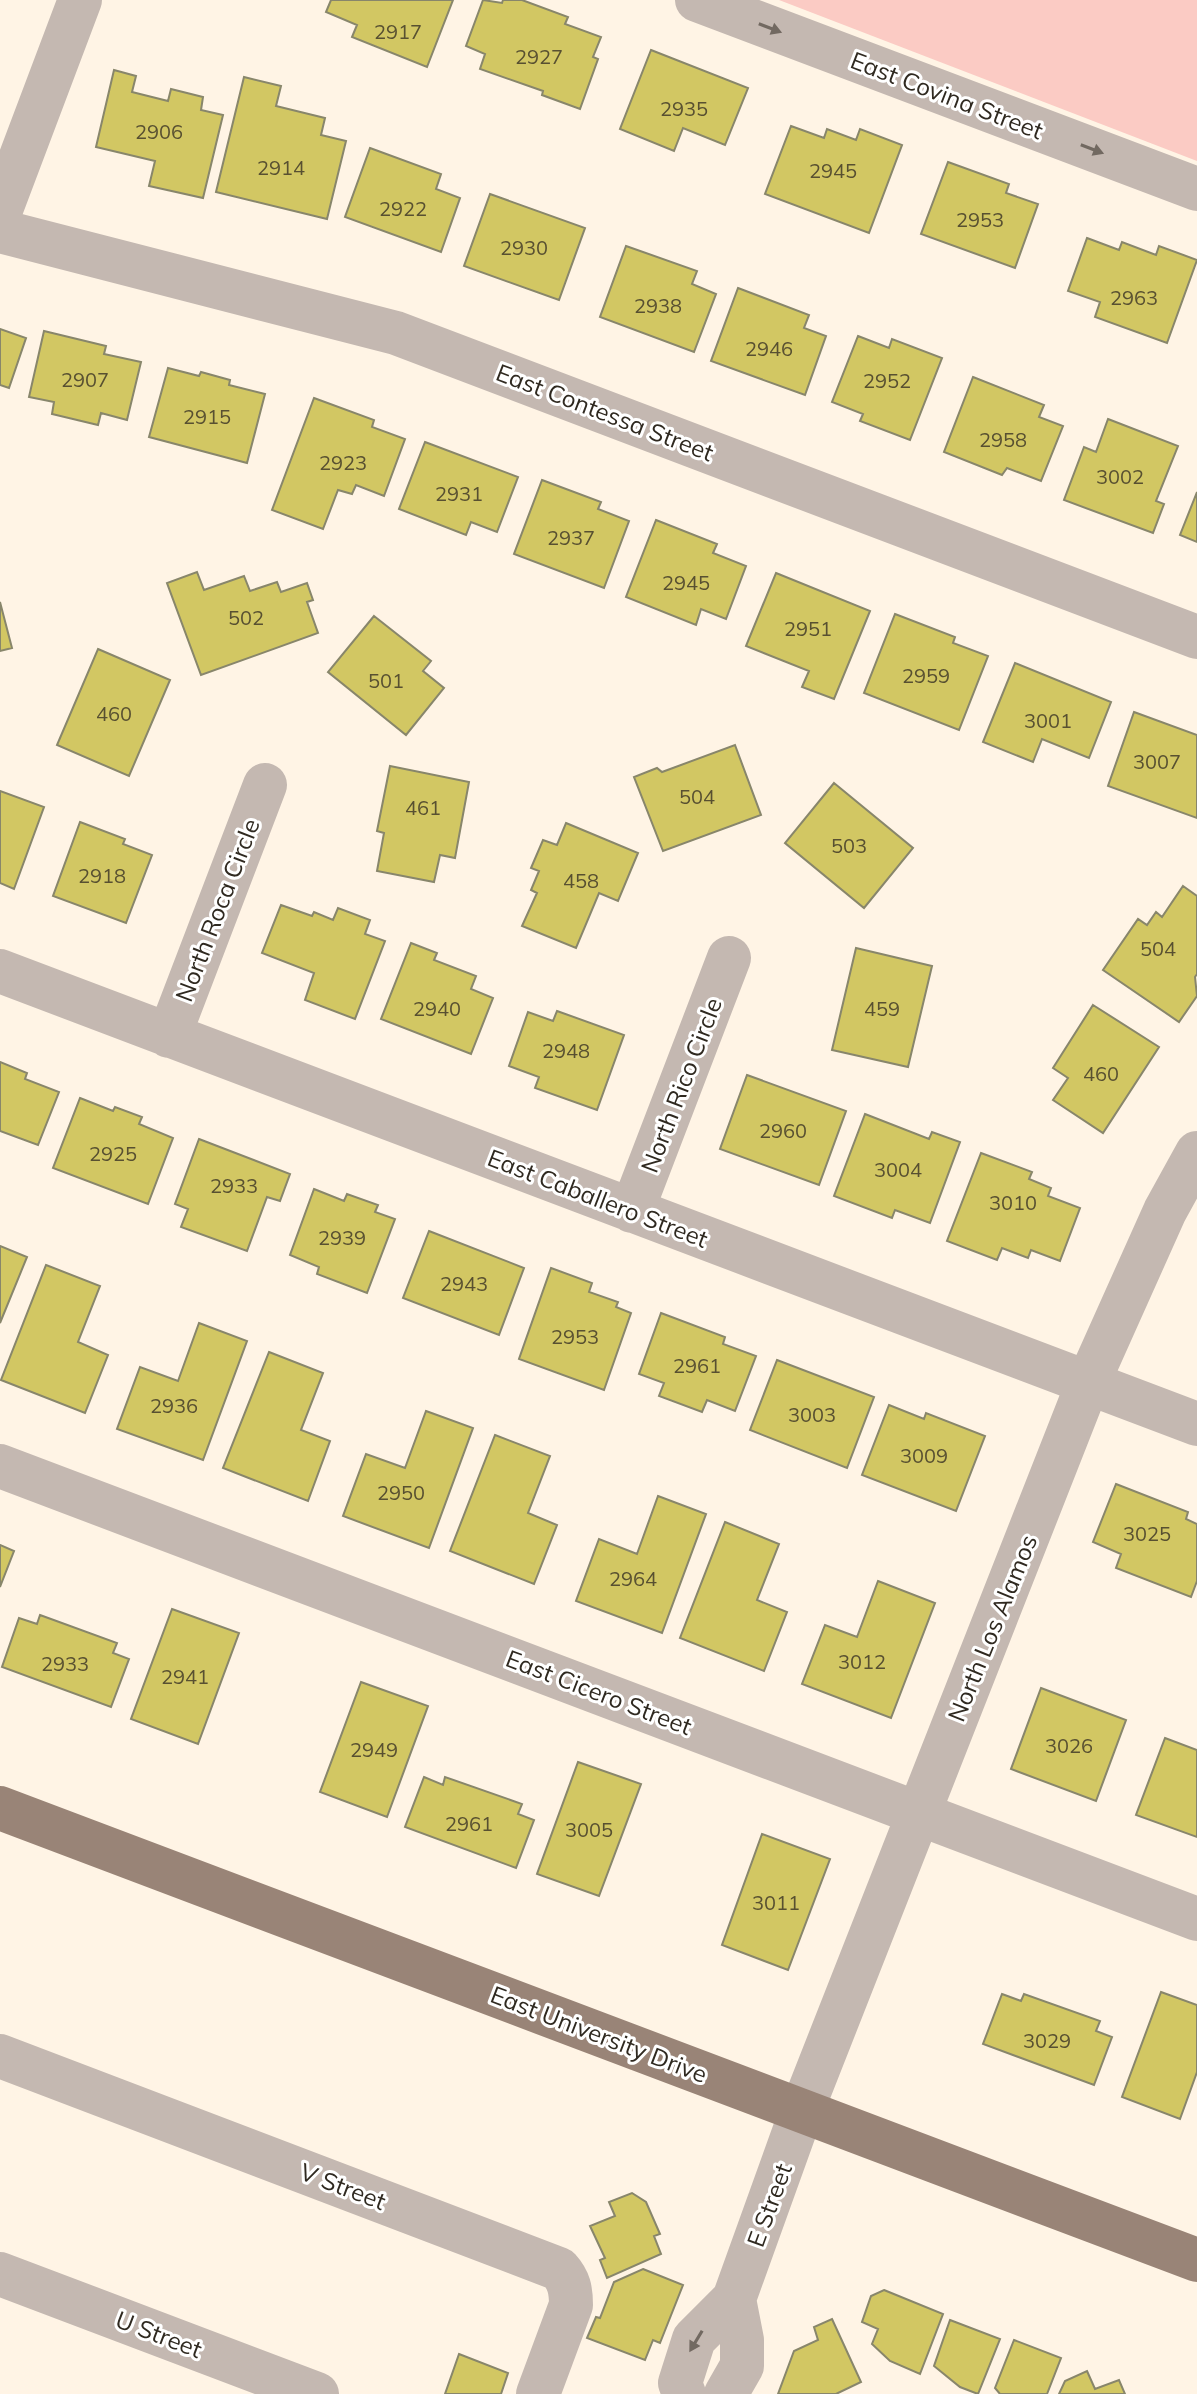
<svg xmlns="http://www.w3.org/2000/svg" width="1197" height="2394" font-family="Mulish,sans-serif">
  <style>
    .green { fill: #fbcbc4 }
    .building { fill: #d2c763; stroke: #88866b; stroke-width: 2 }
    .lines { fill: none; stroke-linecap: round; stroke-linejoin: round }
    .minor { stroke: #c4b8b1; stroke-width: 44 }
    .major { stroke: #998477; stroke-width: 44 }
    .oneway { fill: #726961 }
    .labels { text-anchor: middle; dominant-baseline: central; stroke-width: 6; stroke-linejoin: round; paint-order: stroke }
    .number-label { font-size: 20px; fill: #585031 }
    .street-label { font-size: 24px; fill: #2f2920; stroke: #fff }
  </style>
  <rect width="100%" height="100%" fill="#fff4e5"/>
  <path class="green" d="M779,0H1197V161Z"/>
  <path class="building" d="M331,0H453L427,67L352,37L357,25L326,12Z
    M483,0L502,3L503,0H522L568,17L565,24L601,37L593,57L598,59L580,109L542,95L543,91L480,69L485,54L466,46Z
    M651,50L748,88L725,145L683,128L674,151L620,129Z
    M114,70L136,76L132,92L168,101L171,89L203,97L201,110L223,115L203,198L149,186L155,161L96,147Z
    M244,77L281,86L276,106L325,118L321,135L346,141L327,219L216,192Z
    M791,126L824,138L827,129L856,140L860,129L902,145L869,233L765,194Z
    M370,148L441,174L436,189L460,198L441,252L345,217Z
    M948,162L1009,184L1006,193L1038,204L1015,268L921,234Z
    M490,194L585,228L559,300L464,266Z
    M1087,238L1119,250L1122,242L1156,255L1159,246L1197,260L1167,343L1095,317L1100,302L1068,291Z
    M626,246L697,271L692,284L716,294L694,352L600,317Z
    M738,288L809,315L804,328L826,336L805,395L711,361Z
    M0,329L26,338L9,388L0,385Z
    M44,331L106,346L104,354L141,362L127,420L101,413L98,425L52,414L54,402L29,397Z
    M858,336L889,348L892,339L942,358L910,440L860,421L863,414L832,402Z
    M168,368L199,376L201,372L230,380L229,385L265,394L247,463L149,437Z
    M973,377L1044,405L1039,417L1063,426L1041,481L1007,468L1002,475L944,452Z
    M314,398L374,420L372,427L405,439L384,496L356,485L352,494L338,490L323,529L272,510Z
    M1108,419L1178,446L1156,501L1164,504L1153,533L1064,500L1084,447L1096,452Z
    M425,442L518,477L497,532L471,522L466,535L399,509Z
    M542,480L601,502L598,509L629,521L604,588L514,554Z
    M1197,492V542L1180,535Z
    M656,520L717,544L713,553L746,566L726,619L701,609L696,625L626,597Z
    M197,572L204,590L244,576L250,591L277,582L281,592L307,583L313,600L307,602L318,633L201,675L167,583Z
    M776,573L870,611L834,699L802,687L809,671L746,646Z
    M0,602L12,648L0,651Z
    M895,614L955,637L953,643L988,656L959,730L864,693Z
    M374,616L431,661L423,671L444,688L406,735L328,672Z
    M98,649L170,680L129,776L57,745Z
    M1015,663L1111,702L1089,758L1042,739L1033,762L983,742Z
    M1134,712L1197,735V818L1108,786Z
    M735,745L761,815L663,851L634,777L657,768L662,772Z
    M390,766L469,782L455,858L440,855L434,882L377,871L384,833L377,831Z
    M834,783L913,848L864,908L785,843Z
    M0,791L44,807L14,889L0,883Z
    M80,822L125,839L123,844L152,855L126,923L53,896Z
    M566,823L638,853L618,901L599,893L576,948L522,926L537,893L531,890L539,871L531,868L543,840L557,845Z
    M1183,886L1197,896V974L1195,977L1197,996L1179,1022L1103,970L1138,919L1147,925L1156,912L1162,917Z
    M281,905L312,916L314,912L333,920L338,908L370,920L365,934L385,941L355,1019L305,1000L314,973L262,953Z
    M411,943L437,953L434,960L476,976L471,989L493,998L471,1054L381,1019Z
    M856,948L932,966L908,1067L832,1050Z
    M1093,1005L1159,1047L1103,1133L1053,1100L1068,1078L1053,1068Z
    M557,1011L624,1035L597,1110L535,1088L539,1077L509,1066L528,1012L553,1021Z
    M0,1062L27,1073L25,1079L59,1092L38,1145L0,1131Z
    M747,1075L846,1111L819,1185L720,1149Z
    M80,1098L113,1111L115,1107L142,1117L139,1124L173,1138L148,1204L53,1168Z
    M865,1114L929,1139L932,1132L960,1142L930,1223L895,1210L892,1218L834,1196Z
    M199,1139L290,1174L280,1201L267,1197L247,1251L181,1227L188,1209L175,1204Z
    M981,1153L1032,1172L1029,1179L1051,1188L1048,1196L1080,1208L1060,1261L1031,1250L1028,1258L1002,1248L997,1260L947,1241Z
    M314,1189L344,1201L347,1194L378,1205L375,1212L395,1219L367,1293L317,1274L319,1267L290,1255Z
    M429,1231L524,1268L499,1335L403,1298Z
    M0,1246L27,1257L0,1323Z
    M46,1265L100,1286L78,1342L108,1355L85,1413L1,1380Z
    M551,1268L592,1283L589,1292L618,1302L616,1307L631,1313L604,1390L519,1359Z
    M661,1313L725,1337L723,1344L756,1356L735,1411L707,1400L702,1412L659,1396L664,1383L639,1374Z
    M199,1323L247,1341L203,1460L117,1429L140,1367L178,1381Z
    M269,1352L323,1373L301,1430L330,1441L308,1501L223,1468Z
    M777,1360L874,1397L847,1468L750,1430Z
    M889,1405L924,1419L926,1413L985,1436L956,1511L862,1475Z
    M426,1411L473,1428L429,1548L343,1516L366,1454L405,1468Z
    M495,1435L550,1456L528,1513L557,1525L534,1584L450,1551Z
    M1116,1484L1188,1512L1186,1519L1197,1524V1581L1191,1597L1116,1568L1121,1554L1093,1542Z
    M658,1496L706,1514L662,1633L576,1601L599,1539L637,1554Z
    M725,1522L779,1544L757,1600L787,1612L764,1671L680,1638Z
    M0,1545L14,1551L0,1587Z
    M878,1581L935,1603L891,1718L802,1684L825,1625L857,1637Z
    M172,1609L239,1633L198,1744L131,1719Z
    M40,1615L117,1643L113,1653L129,1659L111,1707L2,1667L19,1618L37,1624Z
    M361,1682L428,1706L387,1817L320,1792Z
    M1041,1688L1126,1720L1096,1801L1011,1769Z
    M1165,1738L1197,1750V1837L1136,1815Z
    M578,1762L641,1784L599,1896L537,1874Z
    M424,1777L443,1785L445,1777L522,1804L518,1814L534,1820L516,1868L405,1827Z
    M762,1834L830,1859L788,1970L722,1945Z
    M1161,1992L1197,2005V2072L1180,2119L1122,2097Z
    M1002,1994L1021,2001L1024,1994L1100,2021L1096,2031L1112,2037L1094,2085L983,2044Z
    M632,2193L646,2202L660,2234L654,2236L661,2254L607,2278L600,2260L605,2258L590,2226L615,2216L609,2202Z
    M643,2269L683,2285L660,2343L653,2340L645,2360L587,2338L596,2317L600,2318L614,2282Z
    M884,2290L943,2314L920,2374L890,2361L872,2344L878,2329L862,2322L871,2296Z
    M832,2319L861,2382L836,2394H778L794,2351L818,2340L814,2327Z
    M950,2320L1000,2339L978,2394L960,2387L934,2366Z
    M1014,2340L1061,2358L1047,2394H1000L995,2388Z
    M459,2354L508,2373L501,2394H445Z
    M1087,2371L1095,2389L1119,2380L1125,2394H1059L1065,2381Z"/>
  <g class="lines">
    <path class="minor" d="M697,0L1197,189
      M0,212L80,0
      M0,231L396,333L1197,637
      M0,971L1197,1424
      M169,1036L265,785
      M632,1211L729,958
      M0,1466L1197,1919
      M0,2056L559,2269C569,2280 571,2290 571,2305L538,2394
      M0,2274L317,2394
      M684,2394L680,2383L694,2339L734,2299L802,2110L1088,1383L1165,1211L1197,1153
      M726,2394L742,2366V2340L734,2299"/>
    <path class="major" d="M0,1808L1197,2260"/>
  </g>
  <defs><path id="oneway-solid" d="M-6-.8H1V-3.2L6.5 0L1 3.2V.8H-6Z" transform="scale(2)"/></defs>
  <g class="oneway">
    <use href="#oneway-solid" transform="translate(770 28) rotate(21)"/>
    <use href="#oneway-solid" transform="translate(1092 149) rotate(21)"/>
    <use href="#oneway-solid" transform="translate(696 2341) rotate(121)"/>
  </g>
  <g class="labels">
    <g class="number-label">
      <text x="398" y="31">2917</text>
      <text x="539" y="56">2927</text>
      <text x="684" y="108">2935</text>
      <text x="159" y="131">2906</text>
      <text x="281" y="167">2914</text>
      <text x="833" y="170">2945</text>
      <text x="403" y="208">2922</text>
      <text x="980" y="219">2953</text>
      <text x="524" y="247">2930</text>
      <text x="1134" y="297">2963</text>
      <text x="658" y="305">2938</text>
      <text x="769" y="348">2946</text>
      <text x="85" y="379">2907</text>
      <text x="887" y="380">2952</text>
      <text x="207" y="416">2915</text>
      <text x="1003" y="439">2958</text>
      <text x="343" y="462">2923</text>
      <text x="1120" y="476">3002</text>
      <text x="459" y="493">2931</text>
      <text x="571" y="537">2937</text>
      <text x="686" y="582">2945</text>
      <text x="246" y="617">502</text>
      <text x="808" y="628">2951</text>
      <text x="926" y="675">2959</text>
      <text x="386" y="680">501</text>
      <text x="114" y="713">460</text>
      <text x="1048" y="720">3001</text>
      <text x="1157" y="761">3007</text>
      <text x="697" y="796">504</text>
      <text x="423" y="807">461</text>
      <text x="849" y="845">503</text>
      <text x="102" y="875">2918</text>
      <text x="581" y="880">458</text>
      <text x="1158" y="948">504</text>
      <text x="437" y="1008">2940</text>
      <text x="882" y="1008">459</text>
      <text x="566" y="1050">2948</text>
      <text x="1101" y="1073">460</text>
      <text x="783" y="1130">2960</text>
      <text x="113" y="1153">2925</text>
      <text x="898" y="1169">3004</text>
      <text x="234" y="1185">2933</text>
      <text x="1013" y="1202">3010</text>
      <text x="342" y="1237">2939</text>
      <text x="464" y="1283">2943</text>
      <text x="575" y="1336">2953</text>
      <text x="697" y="1365">2961</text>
      <text x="174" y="1405">2936</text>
      <text x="812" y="1414">3003</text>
      <text x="924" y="1455">3009</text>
      <text x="401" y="1492">2950</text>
      <text x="1147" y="1533">3025</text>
      <text x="633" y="1578">2964</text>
      <text x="862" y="1661">3012</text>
      <text x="65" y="1663">2933</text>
      <text x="185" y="1676">2941</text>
      <text x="1069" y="1745">3026</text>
      <text x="374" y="1749">2949</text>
      <text x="469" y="1823">2961</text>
      <text x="589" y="1829">3005</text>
      <text x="776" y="1902">3011</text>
      <text x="1047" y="2040">3029</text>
    </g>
    <g class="street-label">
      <text transform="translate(947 95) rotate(21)">East Covina Street</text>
      <text transform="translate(605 412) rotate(21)">East Contessa Street</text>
      <text transform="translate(217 910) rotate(-69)">North Roca Circle</text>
      <text transform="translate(681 1085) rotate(-69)">North Rico Circle</text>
      <text transform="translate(598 1198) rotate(21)">East Caballero Street</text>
      <text transform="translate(992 1628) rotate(-68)">North Los Alamos</text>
      <text transform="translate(599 1692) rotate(21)">East Cicero Street</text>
      <text transform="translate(599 2034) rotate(21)">East University Drive</text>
      <text transform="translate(343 2186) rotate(21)">V Street</text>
      <text transform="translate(769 2205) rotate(-70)">E Street</text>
      <text transform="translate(159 2334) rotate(21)">U Street</text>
    </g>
  </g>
</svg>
